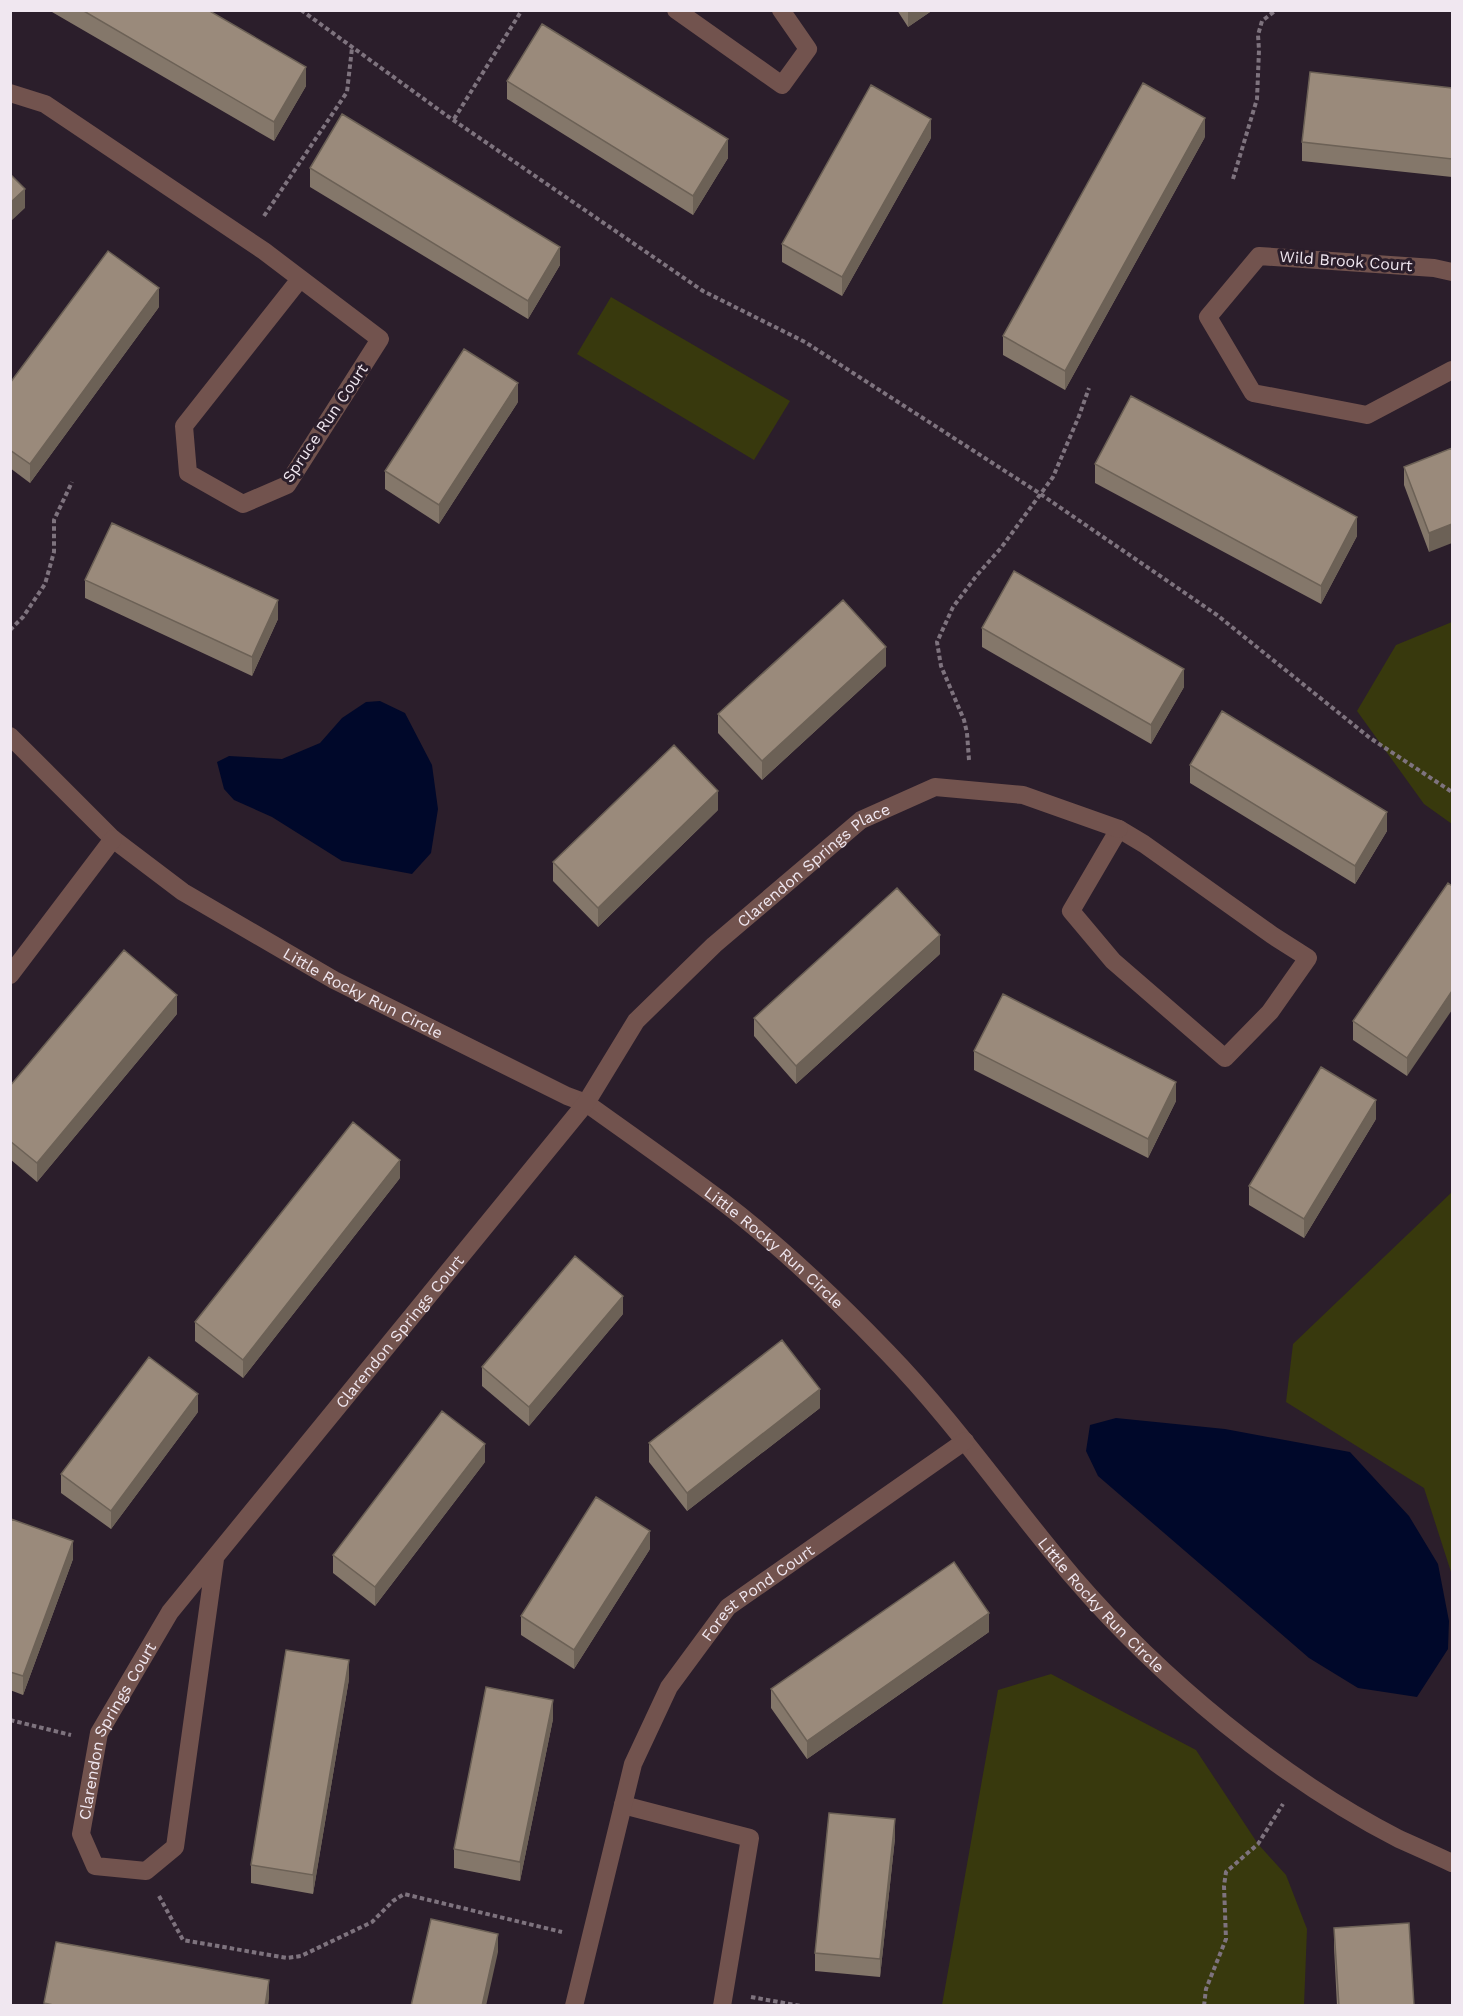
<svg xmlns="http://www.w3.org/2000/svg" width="1463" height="2016" font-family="'Work Sans',sans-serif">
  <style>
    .green { fill: #38390d }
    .water { fill: #00082a }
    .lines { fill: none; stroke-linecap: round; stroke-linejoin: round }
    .path { stroke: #7e737e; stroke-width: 4; stroke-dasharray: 4.5 3; stroke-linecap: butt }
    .minor { stroke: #72534e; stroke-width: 18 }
    .wall { fill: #84776a }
    .shaded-wall { fill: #6c6156 }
    .building { fill: #9a8a7b; stroke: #6c6156; stroke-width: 1.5 }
    .labels { text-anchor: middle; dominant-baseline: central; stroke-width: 6; stroke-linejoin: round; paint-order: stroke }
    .street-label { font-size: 16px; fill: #f0e7f0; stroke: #2b1e2b }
  </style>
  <rect width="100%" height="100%" fill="#2b1e2b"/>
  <path class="green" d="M611,297L790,401L754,460L577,354Z
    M1452,622V824L1424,804L1357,711L1396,645Z
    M1452,1192V1575L1424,1488L1286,1402L1293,1344Z
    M1051,1674L1196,1750L1258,1844L1286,1875L1307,1929L1304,2005H942L998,1690Z"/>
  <path class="water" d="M380,701L405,713L432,765L438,809L431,853L412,874L342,861L272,817L234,800L224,789L217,762L229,756L282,759L320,743L342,718L366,702Z
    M1116,1418L1225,1429L1350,1452L1409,1516L1438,1564L1449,1621L1448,1649L1417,1697L1358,1688L1309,1658L1098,1476L1086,1451L1090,1425Z"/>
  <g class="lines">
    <path class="path" d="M301,10L446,115L703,291L805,342L1039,493L1217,615L1370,738L1452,792
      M454,119L522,10
      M1233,179L1257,99L1259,50L1258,35L1262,21L1276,10
      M264,216L347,92L352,48
      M10,630L23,617L45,584L54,552V520L72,482
      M969,760L967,733L964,720L941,666L937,642L953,607L977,575L1001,548L1053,477L1079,416L1089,388
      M10,1720L71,1735
      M159,1896L183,1940L287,1958L301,1956L372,1922L393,1901L404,1894L562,1932
      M751,1997L801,2006
      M1204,2006L1206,1989L1226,1939L1224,1886L1226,1872L1258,1844L1283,1804"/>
    <g class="minor">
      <path d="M676,10L782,85L808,49L781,10"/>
      <path d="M10,93L45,104L264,251L380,339L287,485L243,504L188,473L184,426L300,279"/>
      <path d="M1452,272L1434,268L1259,256L1208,317L1253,393L1367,415L1452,370"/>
      <path id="s1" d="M10,736L113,839L183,892L334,980L567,1096L586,1103C632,1136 678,1168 723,1202C782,1247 836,1299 887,1352C955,1422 1010,1503 1073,1577C1160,1678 1280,1778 1399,1839C1417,1847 1435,1855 1452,1863"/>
      <path d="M1119,829L1144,844L1272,935L1308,958L1270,1012L1225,1058L1113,961L1071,911Z"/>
      <path d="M10,975L113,839"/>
      <path id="s2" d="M215,1559L175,1847L146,1871L95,1866L81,1834L99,1733L170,1612L586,1103L636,1021L714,945L861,820L935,787L1023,795L1119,829"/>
      <path d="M623,1805L750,1838L722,2006"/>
      <path id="s3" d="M574,2006L633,1764L669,1687L728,1607L965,1441"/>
    </g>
  </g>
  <path class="wall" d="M52,10H208L306,86L274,141L52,12Z
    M897,10H933L908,27Z
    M507,81L728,158L693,215L507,99Z
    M1452,88V177L1302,161V142Z
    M1205,137L1065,390L1003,355V336Z
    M931,138L842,296L782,262V244Z
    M310,168L560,265L528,319L310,187Z
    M159,307L30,483L10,468V383Z
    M518,402L439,524L385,489V471Z
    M1452,448L1429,552L1404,485V467Z
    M1095,464L1357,536L1321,604L1095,483Z
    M85,580L278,619L252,676L85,598Z
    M982,628L1184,687L1151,744L982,647Z
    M886,666L762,780L718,733V714Z
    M1190,765L1387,831L1355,884L1190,783Z
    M718,810L598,927L553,881V862Z
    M1448,883L1407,1076L1353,1040V1021Z
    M940,954L796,1084L754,1036V1018Z
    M177,1014L37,1182L10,1159V1086Z
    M974,1051L1176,1101L1148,1158L974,1070Z
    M1376,1119L1304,1238L1249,1205V1186Z
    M400,1178L243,1378L195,1341V1322Z
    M623,1314L529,1426L482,1386V1367Z
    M820,1408L687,1511L649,1462V1443Z
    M198,1412L111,1529L61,1493V1474Z
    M485,1462L375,1606L333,1573V1555Z
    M10,1520L73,1559L23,1695L10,1690Z
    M650,1549L574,1669L521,1635V1616Z
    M989,1632L807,1759L771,1708V1689Z
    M349,1679L313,1894L251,1883V1865Z
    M553,1719L520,1881L454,1868V1849Z
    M895,1838L880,1977L815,1971V1953Z
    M1334,1928L1414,2006H1337L1334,1947Z"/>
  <path class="shaded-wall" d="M908,10H933L908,27Z
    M306,67V86L274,141V122Z
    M1205,118V137L1065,390V371Z
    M931,119V138L842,296V277Z
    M728,139V158L693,215V196Z
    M25,189V208L10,222V203Z
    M560,247V265L528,319V301Z
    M159,288V307L30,483V464Z
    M518,383V402L439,524V505Z
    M1357,517V536L1321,604V586Z
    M1452,524V543L1429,552V533Z
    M278,600V619L252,676V657Z
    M886,647V666L762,780V761Z
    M1184,669V687L1151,744V725Z
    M718,791V810L598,927V908Z
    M1387,812V831L1355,884V866Z
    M940,935V954L796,1084V1066Z
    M1452,991V1010L1407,1076V1058Z
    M177,995V1014L37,1182V1163Z
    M1176,1082V1101L1148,1158V1139Z
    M1376,1100V1119L1304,1238V1219Z
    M400,1160V1178L243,1378V1360Z
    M623,1296V1314L529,1426V1407Z
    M820,1389V1408L687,1511V1493Z
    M198,1394V1412L111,1529V1511Z
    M485,1444V1462L375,1606V1587Z
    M650,1531V1549L574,1669V1650Z
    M73,1541V1559L23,1695V1676Z
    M989,1613V1632L807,1759V1741Z
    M349,1660V1679L313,1894V1875Z
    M553,1700V1719L520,1881V1862Z
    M895,1819V1838L880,1977V1959Z
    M498,1934V1952L486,2006H482Z
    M269,1980V1999L268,2006H265Z"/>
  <path class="building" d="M82,10H208L306,67L274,122Z
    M542,24L728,139L693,196L507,81Z
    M1310,72L1452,88V159L1302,142Z
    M1143,83L1205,118L1065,371L1003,336Z
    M871,85L931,119L842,277L782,244Z
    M342,114L560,247L528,301L310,168Z
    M10,174L25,189L10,203Z
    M108,251L159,288L30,464L10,450V383Z
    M464,349L518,383L439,505L385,471Z
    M1131,396L1357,517L1321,586L1095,464Z
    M1452,448V524L1429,533L1404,467Z
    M112,523L278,600L252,657L85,580Z
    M1014,571L1184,669L1151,725L982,628Z
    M843,600L886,647L762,761L718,714Z
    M1222,711L1387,812L1355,866L1190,765Z
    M674,745L718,791L598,908L553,862Z
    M1448,883L1452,886V991L1407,1058L1353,1021Z
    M897,888L940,935L796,1066L754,1018Z
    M124,950L177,995L37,1163L10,1141V1086Z
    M1003,994L1176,1082L1148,1139L974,1051Z
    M1321,1067L1376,1100L1304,1219L1249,1186Z
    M353,1122L400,1160L243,1360L195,1322Z
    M575,1256L623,1296L529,1407L482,1367Z
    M782,1340L820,1389L687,1493L649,1443Z
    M149,1357L198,1394L111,1511L61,1474Z
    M442,1411L485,1444L375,1587L333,1555Z
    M596,1497L650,1531L574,1650L521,1616Z
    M11,1519L73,1541L23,1676L10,1672Z
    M954,1562L989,1613L807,1741L771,1689Z
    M286,1650L349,1660L313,1875L251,1865Z
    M486,1687L553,1700L520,1862L454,1849Z
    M829,1813L895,1819L880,1959L815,1953Z
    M431,1919L498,1934L482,2006H411Z
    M1409,1923L1414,2006H1339L1334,1928Z
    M56,1942L269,1980L265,2006H58L44,2003Z"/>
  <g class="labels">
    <g class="street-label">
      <text transform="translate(1346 261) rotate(4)">Wild Brook Court</text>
      <text transform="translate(325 423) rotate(-56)">Spruce Run Court</text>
      <text stroke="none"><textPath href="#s2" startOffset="1648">Clarendon Springs Place</textPath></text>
      <text stroke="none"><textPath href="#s1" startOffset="440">Little Rocky Run Circle</textPath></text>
      <text stroke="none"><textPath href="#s1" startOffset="926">Little Rocky Run Circle</textPath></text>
      <text stroke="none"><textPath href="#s2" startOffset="1020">Clarendon Springs Court</textPath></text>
      <text stroke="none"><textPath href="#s3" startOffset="465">Forest Pond Court</textPath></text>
      <text stroke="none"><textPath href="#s1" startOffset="1412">Little Rocky Run Circle</textPath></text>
      <text stroke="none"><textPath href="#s2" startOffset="525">Clarendon Springs Court</textPath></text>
    </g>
  </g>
  <rect width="1463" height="2016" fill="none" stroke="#f0e7f0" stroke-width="24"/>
</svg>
